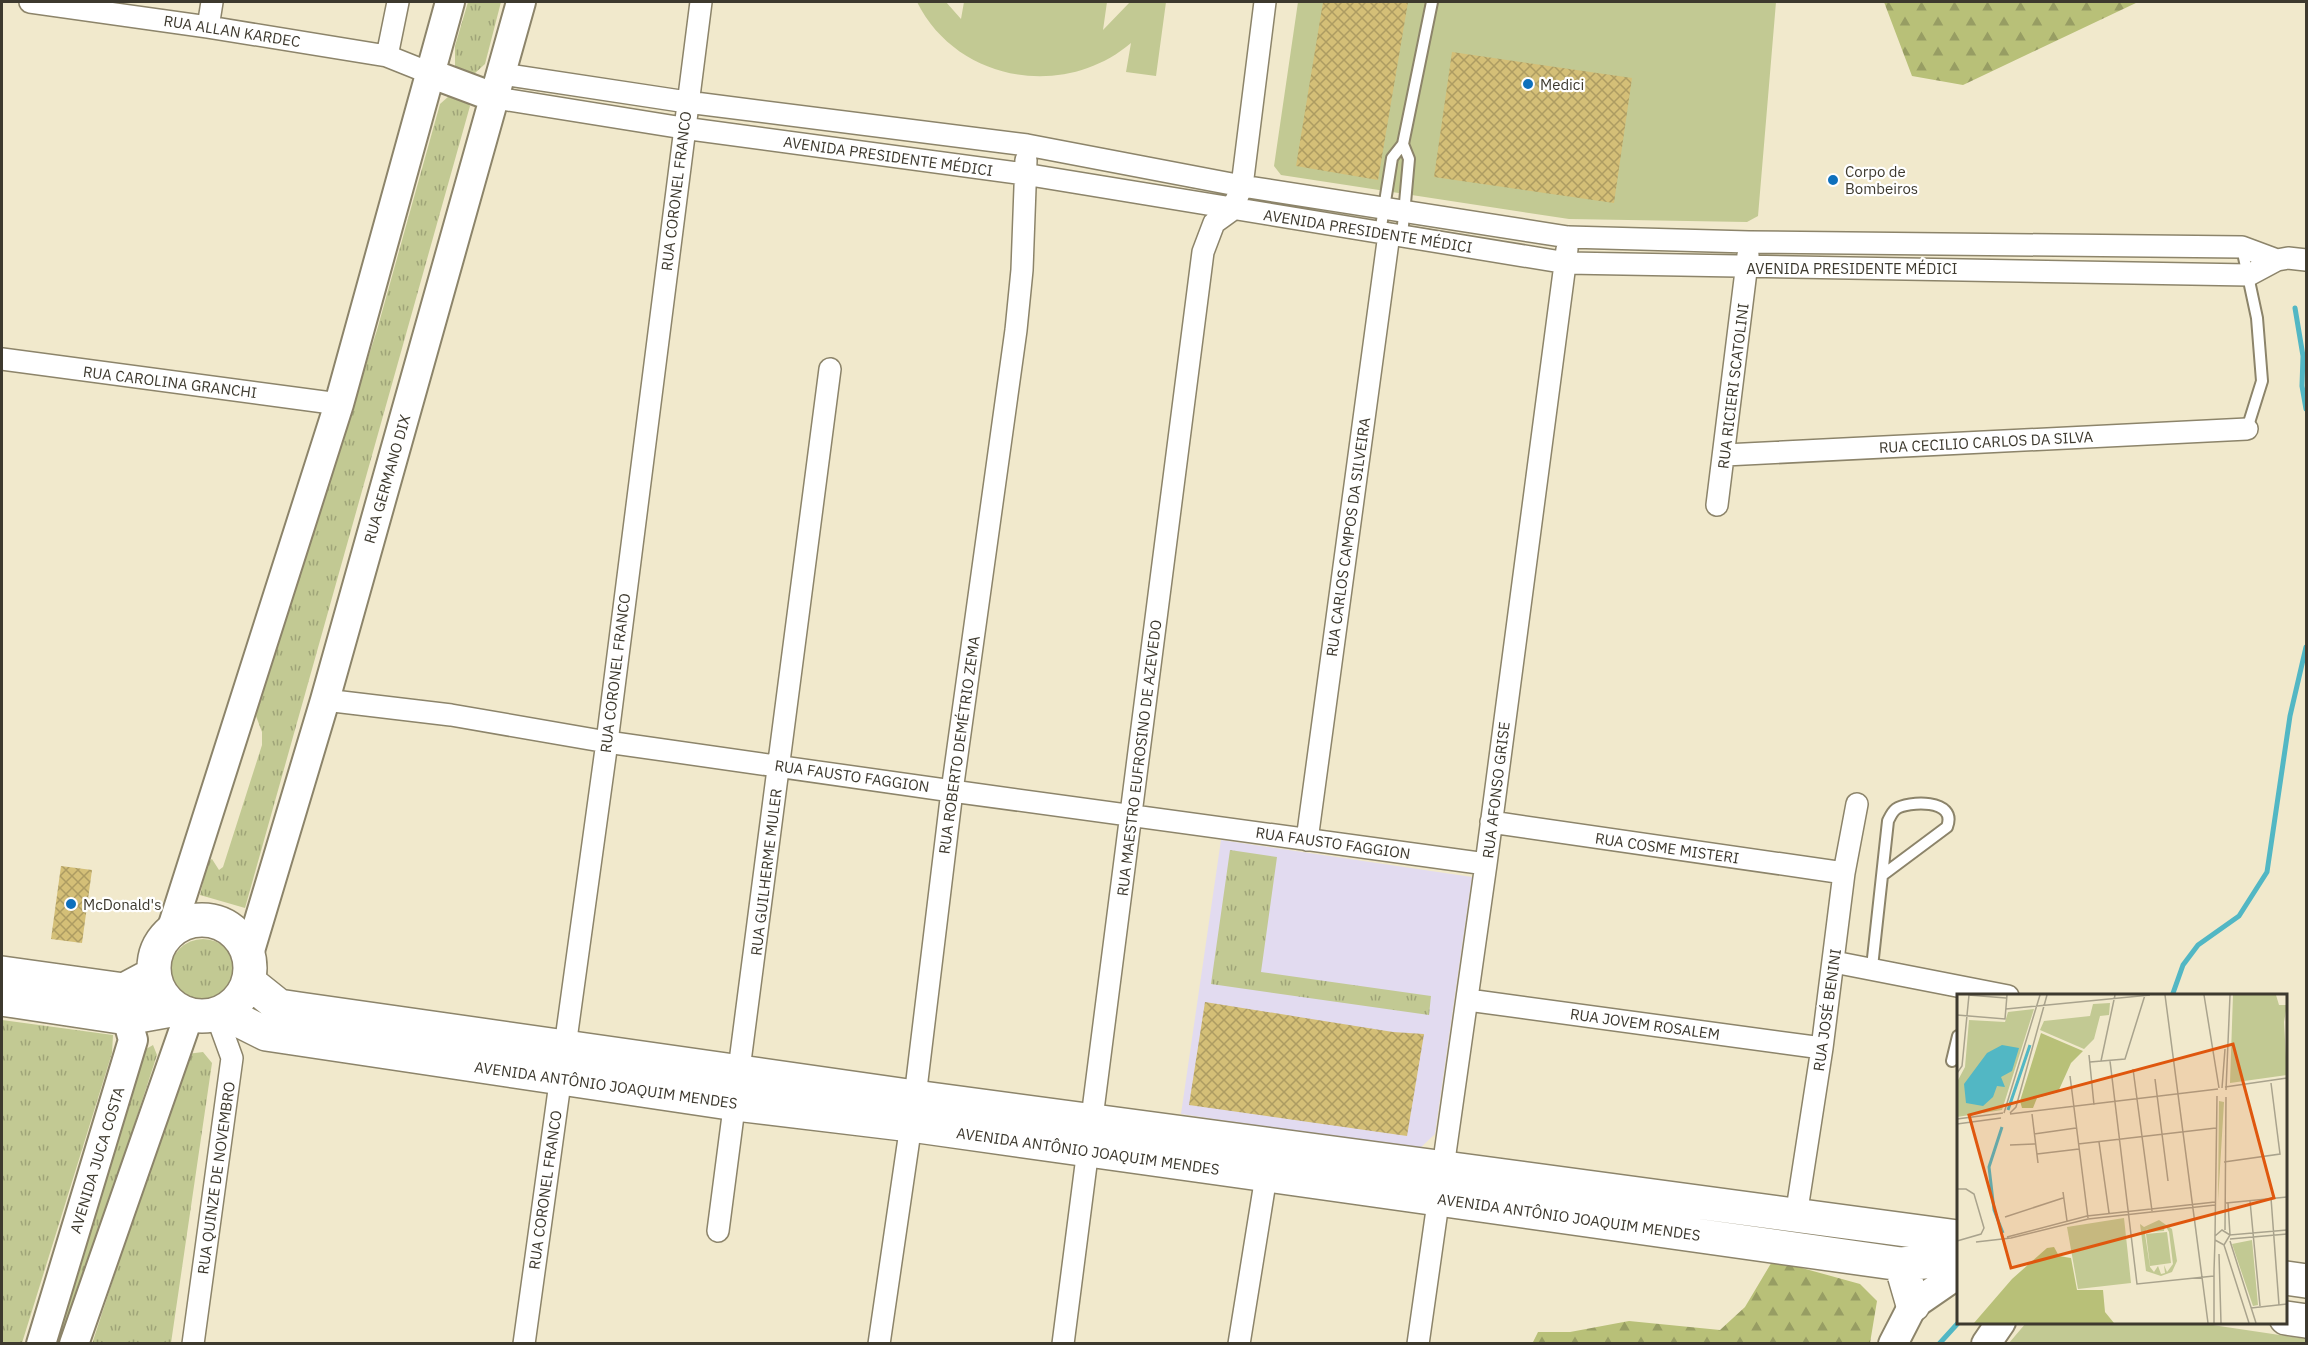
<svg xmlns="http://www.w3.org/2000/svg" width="2308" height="1345" font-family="'IBM Plex Sans',sans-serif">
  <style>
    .medical { fill: #e2dbf0 }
    .grass { fill: url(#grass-tufts) }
    .forest { fill: url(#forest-firs) }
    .park { fill: #c2c993 }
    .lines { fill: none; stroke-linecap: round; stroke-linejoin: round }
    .stream { stroke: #52b7c4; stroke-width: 5 }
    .building { fill: url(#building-cross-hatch) }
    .service-casing { stroke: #8c846a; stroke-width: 14 }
    .minor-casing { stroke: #8c846a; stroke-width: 24 }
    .secondary-casing { stroke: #8c846a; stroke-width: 32 }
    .primary-casing { stroke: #8c846a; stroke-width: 36 }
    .service { stroke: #fff; stroke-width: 10 }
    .minor { stroke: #fff; stroke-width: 21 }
    .secondary { stroke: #fff; stroke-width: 28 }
    .primary { stroke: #fff; stroke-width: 33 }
    .poi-dot { fill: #0e70bc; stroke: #fff; stroke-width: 2 }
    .labels { text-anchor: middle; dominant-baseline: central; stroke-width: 4.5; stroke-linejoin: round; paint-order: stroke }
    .street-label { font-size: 15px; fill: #3d392e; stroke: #fff }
    .poi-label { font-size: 15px; fill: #3d392e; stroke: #fff; text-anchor: start }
    .inset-river { fill: none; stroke: #52b7c4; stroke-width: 3 }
    .inset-road { fill: none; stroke: #a9a38d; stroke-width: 1.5 }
    .view { fill: #df570e; fill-opacity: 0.15; stroke: #df570e; stroke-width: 3 }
    .inset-edge { fill: none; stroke: #3d392e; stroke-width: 3 }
  </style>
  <defs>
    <pattern id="grass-tufts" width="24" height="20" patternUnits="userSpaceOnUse" patternTransform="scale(1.5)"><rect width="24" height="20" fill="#c2c993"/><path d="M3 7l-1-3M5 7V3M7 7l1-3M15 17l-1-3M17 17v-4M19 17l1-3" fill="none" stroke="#9fa478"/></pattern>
    <pattern id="forest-firs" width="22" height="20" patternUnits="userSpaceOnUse" patternTransform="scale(1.5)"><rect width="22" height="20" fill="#b8c078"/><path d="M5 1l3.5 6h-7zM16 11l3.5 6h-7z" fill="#979d63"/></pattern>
    <pattern id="building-cross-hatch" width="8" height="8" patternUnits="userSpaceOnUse" patternTransform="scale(1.5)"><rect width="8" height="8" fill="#d4bf77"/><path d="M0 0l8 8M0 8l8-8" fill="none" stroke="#ad9c62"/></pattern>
  </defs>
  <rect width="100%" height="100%" fill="#f1e9cc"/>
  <path class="medical" d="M1221,840L1472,877L1435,1134L1418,1150L1181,1114Z"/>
  <path class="grass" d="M468,2H501L485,64L474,74L455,67V46Z
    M449,96L466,99L470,106L245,908L200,895L208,861L212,859L219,870L223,867L262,745V732L256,716L261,693L377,330L440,104Z
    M1230,850L1277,857L1261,972L1431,996L1429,1015L1211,984Z
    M170 972a33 33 0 1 1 66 0a33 33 0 1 1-66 0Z
    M2,1020L113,1035L112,1053L22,1343H2Z
    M153,1045L157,1055L63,1343L54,1344L141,1052Z
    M203,1052L212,1063L171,1343L92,1344L187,1054Z"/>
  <path class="forest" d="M1884,2H2138L1963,85L1912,76Z
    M1773,1260L1860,1284L1877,1301L1870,1343L1532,1344L1538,1332H1570L1629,1321L1720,1330L1745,1307Z"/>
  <path class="park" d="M917,2H946L961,19L964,2H1107L1103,30L1130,2H1166L1156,76L1126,72L1131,43C1064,100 957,82 917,2Z
    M1298,2H1776L1758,216L1747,222L1569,219L1281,175L1274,166Z
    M2026,1323H2199L2306,1339V1343H2009Z"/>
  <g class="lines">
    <path class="stream" d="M2295,308L2303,356L2302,386L2306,409
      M2172,996L2183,965L2198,945L2239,916L2267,872L2290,716L2306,647
      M1939,1344L1959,1322"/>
  </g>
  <path class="building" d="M1323,2H1408L1378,180L1296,166Z
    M1452,52L1632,78L1614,203L1434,177Z
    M61,866L92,870L82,943L51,939Z
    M1205,1002L1393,1032L1424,1034L1407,1136L1189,1105Z"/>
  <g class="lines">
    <g class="service-casing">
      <path id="service" d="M1380,233L1392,158L1403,144L1432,2
        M1402,236L1409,159L1403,144
        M2242,248L2257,318L2262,381L2247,429
        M1872,967L1888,821C1890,817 1892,812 1896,809C1907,801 1958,798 1947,827L1884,874
        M1952,1061L1958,1036"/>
    </g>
    <g class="minor-casing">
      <path id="minor" d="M30,2L208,27L387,56L432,74
        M208,27L212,2
        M387,56L398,2
        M502,74L687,102L1027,145L1242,186L1568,237L1749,242L2242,247L2277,260
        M496,98L683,128L1024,174L1567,263L2249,275L2277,260L2288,258L2306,260
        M2,359L339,404
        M1725,455L2247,429
        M1717,505L1748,255
        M325,700L451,715L607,742L952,791L1486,864
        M1491,822L1844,873
        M1307,840L1389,234
        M1834,962L2008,996
        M1468,1000L1822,1048
        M1796,1216L1822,1048L1844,873L1857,804
        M718,1231L830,369
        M193,1344L232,1058L216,1014
        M524,1344L607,742L701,2
        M879,1344L915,1097L952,791L1016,330L1022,270L1026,160
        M1063,1344L1203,252L1214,223L1232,210L1242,186L1265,2
        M1239,1344L1268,1164
        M1418,1344L1486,864L1567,249"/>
    </g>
    <g class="secondary-casing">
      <path id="secondary" d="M432,74L496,98
        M171,931L339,404L450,2
        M249,954L325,700L521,2
        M41,1344L133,1040L127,1018L158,988
        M74,1344L189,1015
        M1893,1344L1913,1305L1958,1274
        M1986,1344L2001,1322"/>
    </g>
    <g class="primary-casing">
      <path id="primary" d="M154 968a48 48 0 1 1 96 0a48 48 0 1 1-96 0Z
        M2,973L124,990L154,974
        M249,982L279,1006L299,1009L915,1097L1958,1237
        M2,999L127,1018L177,1009
        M222,1012L266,1034L736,1104L911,1125L1901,1264L1958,1259
        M1901,1264L1913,1305
        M2286,1278L2306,1281
        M2286,1318L2306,1321"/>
    </g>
    <use href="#service" class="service"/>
    <use href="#minor" class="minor"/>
    <use href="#secondary" class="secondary"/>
    <use href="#primary" class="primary"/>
  </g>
  <g class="poi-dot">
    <circle cx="1528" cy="84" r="6"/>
    <circle cx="1833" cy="180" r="6"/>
    <circle cx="71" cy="904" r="6"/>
  </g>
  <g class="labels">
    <g class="street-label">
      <text transform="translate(232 31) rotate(9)">RUA ALLAN KARDEC</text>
      <text transform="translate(888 156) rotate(8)">AVENIDA PRESIDENTE MÉDICI</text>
      <text transform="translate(676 191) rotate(-83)">RUA CORONEL FRANCO</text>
      <text transform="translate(1368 231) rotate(9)">AVENIDA PRESIDENTE MÉDICI</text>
      <text x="1852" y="268">AVENIDA PRESIDENTE MÉDICI</text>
      <text transform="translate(170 382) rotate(7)">RUA CAROLINA GRANCHI</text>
      <text transform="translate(1733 386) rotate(-83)">RUA RICIERI SCATOLINI</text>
      <text transform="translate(1986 442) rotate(-3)">RUA CECILIO CARLOS DA SILVA</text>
      <text transform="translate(387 479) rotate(-74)">RUA GERMANO DIX</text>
      <text transform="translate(1348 537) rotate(-82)">RUA CARLOS CAMPOS DA SILVEIRA</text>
      <text transform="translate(615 673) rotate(-83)">RUA CORONEL FRANCO</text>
      <text transform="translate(959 745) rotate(-82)">RUA ROBERTO DEMÉTRIO ZEMA</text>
      <text transform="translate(1139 758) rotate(-83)">RUA MAESTRO EUFROSINO DE AZEVEDO</text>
      <text transform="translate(852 776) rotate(8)">RUA FAUSTO FAGGION</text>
      <text transform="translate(1496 790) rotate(-83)">RUA AFONSO GRISE</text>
      <text transform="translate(1333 843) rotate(8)">RUA FAUSTO FAGGION</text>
      <text transform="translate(1667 848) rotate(8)">RUA COSME MISTERI</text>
      <text transform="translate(766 872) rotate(-83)">RUA GUILHERME MULER</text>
      <text transform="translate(1827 1010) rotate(-82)">RUA JOSÉ BENINI</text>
      <text transform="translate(1645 1024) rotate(8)">RUA JOVEM ROSALEM</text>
      <text transform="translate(606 1085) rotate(8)">AVENIDA ANTÔNIO JOAQUIM MENDES</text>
      <text transform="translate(1088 1151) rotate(8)">AVENIDA ANTÔNIO JOAQUIM MENDES</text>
      <text transform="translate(97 1160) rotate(-73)">AVENIDA JUCA COSTA</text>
      <text transform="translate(216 1178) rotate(-82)">RUA QUINZE DE NOVEMBRO</text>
      <text transform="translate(545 1190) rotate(-82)">RUA CORONEL FRANCO</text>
      <text transform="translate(1569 1217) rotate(8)">AVENIDA ANTÔNIO JOAQUIM MENDES</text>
    </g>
    <g class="poi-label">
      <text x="1540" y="84">Medici</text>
      <text x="1845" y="171">Corpo de<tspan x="1845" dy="17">Bombeiros</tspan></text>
      <text x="83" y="904">McDonald's</text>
    </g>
  </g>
  <g transform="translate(1957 994)">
    <rect width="330" height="330" fill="#f1e9cc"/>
    <path d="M276,1H319L322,11H330L327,28L330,81L273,89ZM153,9L152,21L143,22L137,45L127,55L83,36L87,27L133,22L136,10ZM262,107L267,108L261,207Z" fill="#c2c993"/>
    <path d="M84,39L126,57L114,69L101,98L80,104L76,114H65L63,107ZM97,253L102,262L114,264L120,296H146L148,318L157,329H17L55,285L90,254Z" fill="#b8c078"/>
    <path d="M77,15L45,116L0,123V88L8,73L12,26L48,28L51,18ZM167,224L174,289L121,295L110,233ZM202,226L215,235L220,267L215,278L204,282L189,277L183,230L187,233ZM208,231L212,238L216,270L210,278L207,271L208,279L204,280L201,272L197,278L193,273L188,240L190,235L191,238L207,237ZM210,238L214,269L193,272L189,240ZM295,246L301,311L296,312L275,250Z" fill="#c2c993" fill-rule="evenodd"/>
    <path d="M45,51L62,54L55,77L44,83L48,93L40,92L36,103L26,112L9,109L7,90L30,59Z" fill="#52b7c4"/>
    <path class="inset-river" d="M51,116L73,51M45,133L32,173L37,216L46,239"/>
    <path class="inset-road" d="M11,1L49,4M208,1L251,329M247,1L262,94M49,15L193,1M0,21L48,25L50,1M132,61L137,111M144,67L158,1M153,67L180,290L257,282M133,68L168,65L188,1M176,75L195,217M0,79L5,72L12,1M113,82L131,224M198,85L211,187M268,93L330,84M265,94L268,55M269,96L273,1M47,119L83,1M53,119L59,113L90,1M53,120L261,95M75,120L81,169M0,125L46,119M0,130L44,124M77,140L119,134M142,148L152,219M121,150L259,134M53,151L78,150M80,160L122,155M267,168L323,160L314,89M0,195H9L17,200L27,234L24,240L0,247M106,198L110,227M314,204L322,311M293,207L303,312M269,209L330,203M271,209L273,241L330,236M48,223L106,204M268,236L269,103M258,242L260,102M50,243L130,222L258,208M273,245L330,240M273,247L299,329M19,248L54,244L131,225L258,211M267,251L292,329M262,260L264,329M294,314L330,310M257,329V277L258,246V242L265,236L273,241L267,251L258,246"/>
    <path class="view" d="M276,50L317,204L54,274L12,121Z"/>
    <rect width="330" height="330" class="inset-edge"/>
  </g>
  <rect width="2308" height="1345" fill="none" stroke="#3d392e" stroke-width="6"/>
</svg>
